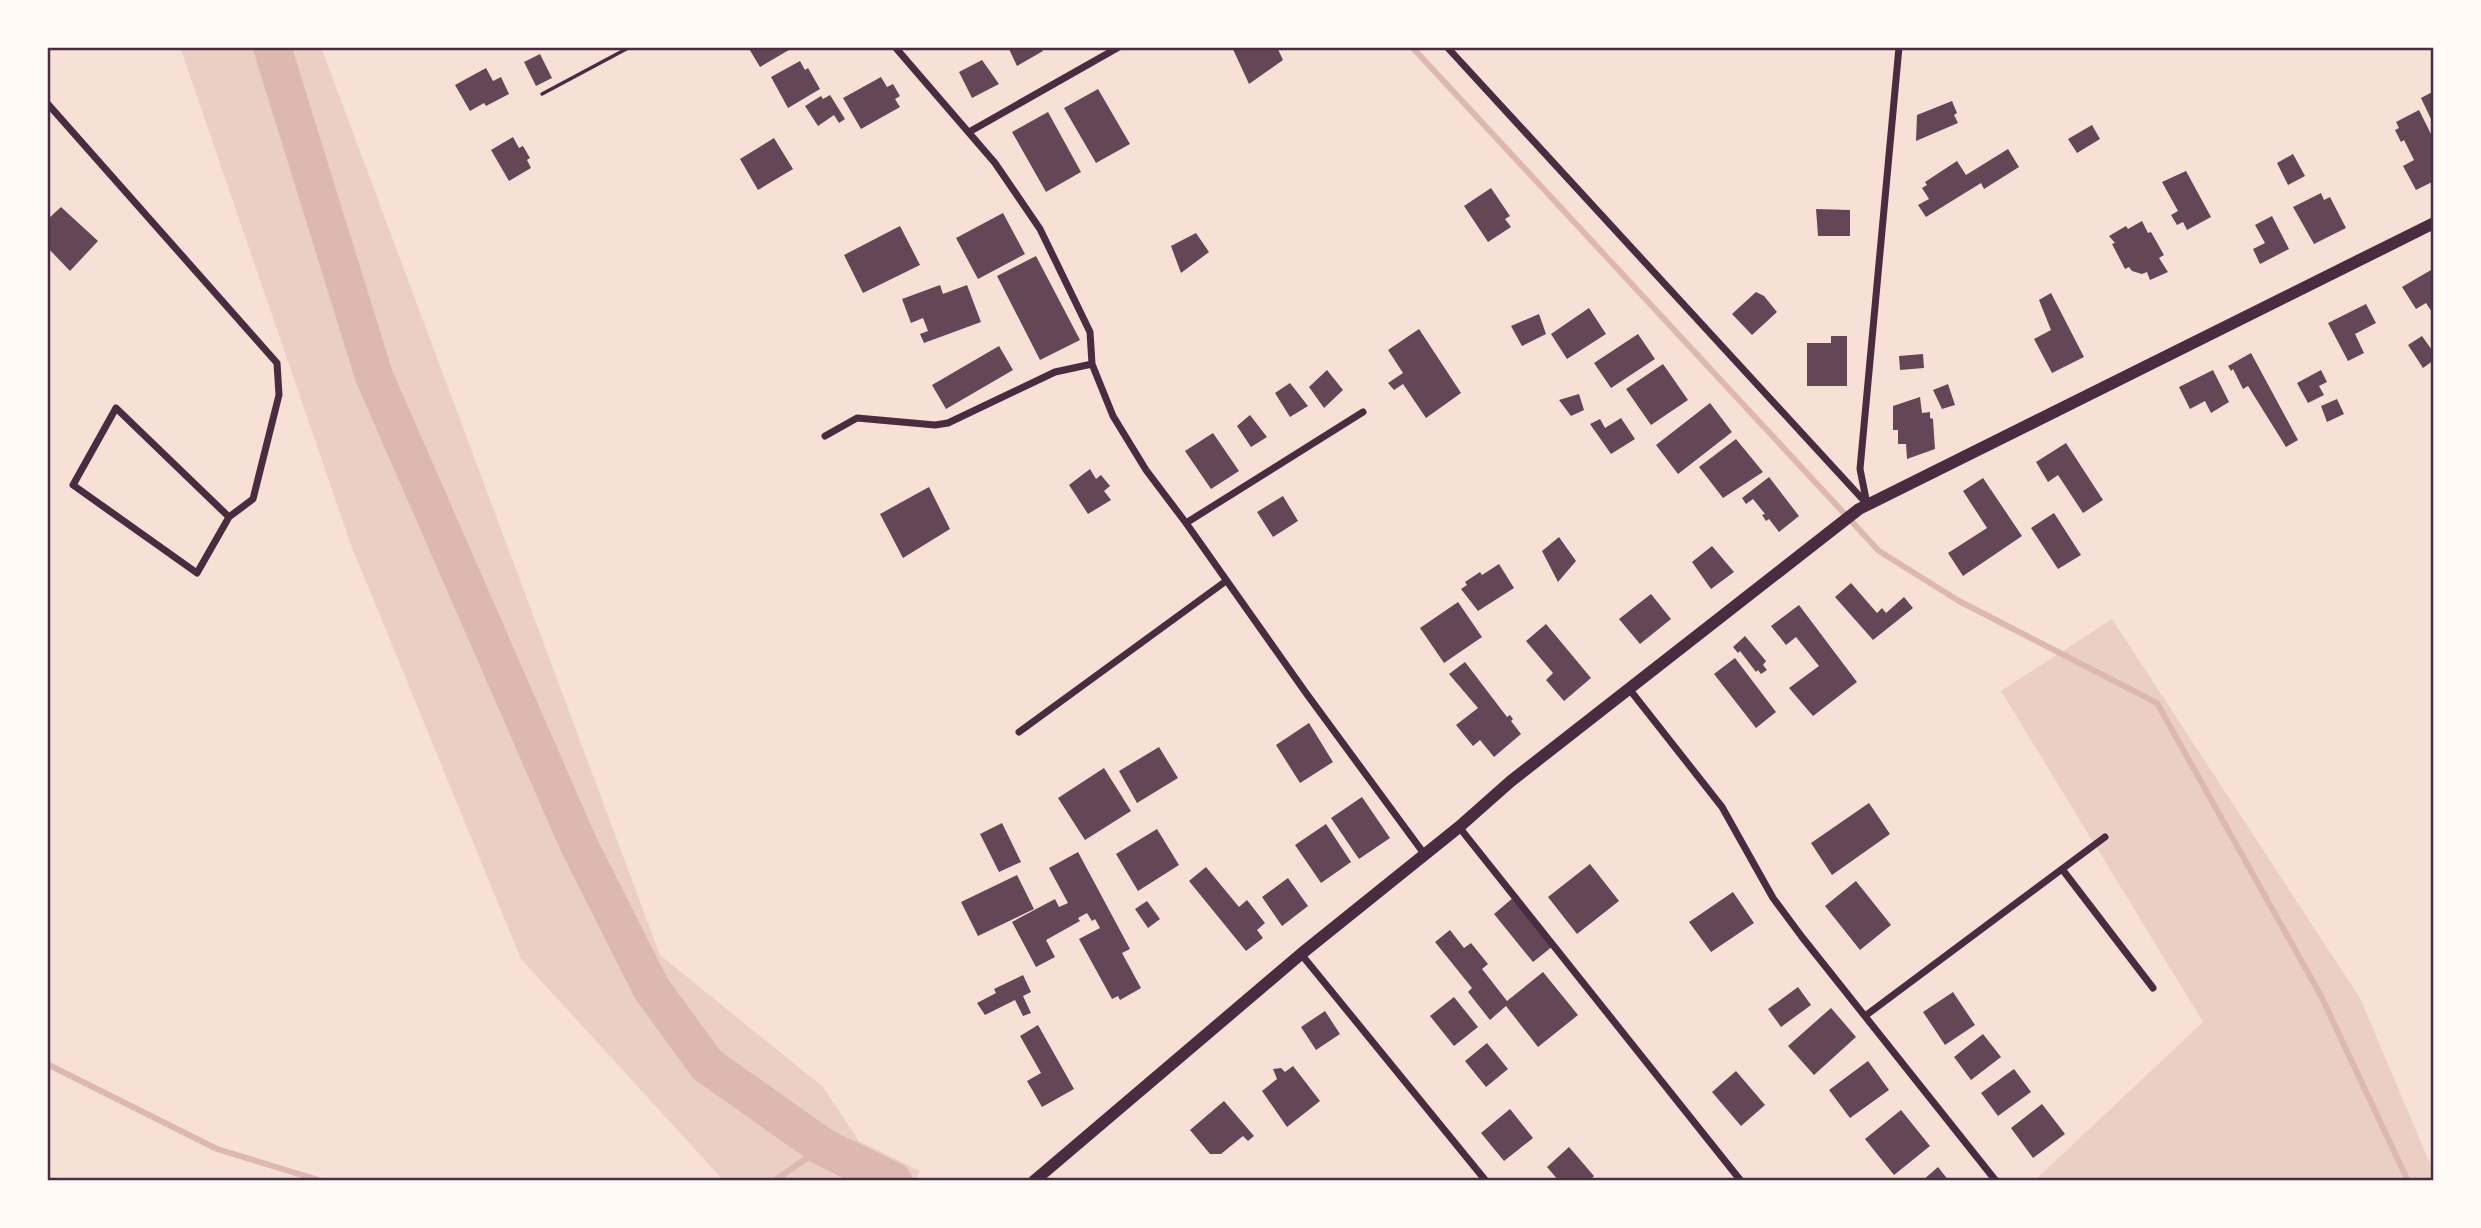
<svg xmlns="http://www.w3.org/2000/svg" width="2481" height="1228" font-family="'Roboto Serif',serif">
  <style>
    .green { fill: #ebcfc5 }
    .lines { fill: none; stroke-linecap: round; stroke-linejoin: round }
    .stream { stroke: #dcb8b0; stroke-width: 6 }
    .river { stroke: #dcb8b0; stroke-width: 38 }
    .building { fill: #644757 }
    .path { stroke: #4a2c40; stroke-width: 3.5 }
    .minor { stroke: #4a2c40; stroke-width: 7 }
    .tertiary { stroke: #4a2c40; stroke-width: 12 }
    .neatline { fill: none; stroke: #4a2c40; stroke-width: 2.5 }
  </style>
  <rect width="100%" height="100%" fill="#f7e1d7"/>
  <path class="green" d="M180,47H321L660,955L823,1087L859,1141L920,1171L915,1181H724L521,959L351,545Z
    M2112,619L2360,998L2434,1173V1181H2034L2203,1022L2001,691Z"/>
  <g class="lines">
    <path class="stream" d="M1412,47L1879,551L1959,601L2157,703L2321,996L2408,1181
      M47,1064L217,1149L322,1181
      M774,1181L823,1147"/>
    <path class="river" d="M272,47L374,376L578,843L651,988L707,1065L823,1147L893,1181"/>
  </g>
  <path class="building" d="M748,47H794L760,67Z
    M1008,47H1040L1043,51L1017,66Z
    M1232,47H1277L1283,60L1249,84Z
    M540,54L552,78L536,86L524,62Z
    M982,60L999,84L972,98L959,72Z
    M800,61L805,70L808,68L820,89L788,108L771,77Z
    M486,68L493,81L501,77L509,94L486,106L484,103L470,111L455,85Z
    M881,77L887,87L893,84L900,96L895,99L900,107L861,129L843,98Z
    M1098,89L1130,144L1096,163L1064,108Z
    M2434,91V118L2431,119L2421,98Z
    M830,95L845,119L839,123L834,115L818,126L805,106L821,96L823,99Z
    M1952,101L1957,113L1954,115L1958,123L1916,141L1917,115Z
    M2419,110L2434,140V181L2416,190L2403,166L2414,160L2404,140L2401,142L2395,130L2399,128L2396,122Z
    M1048,112L1081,172L1046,192L1012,132Z
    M2092,125L2100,139L2077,153L2068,139Z
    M513,137L519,148L523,146L530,158L527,160L531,168L509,181L491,150Z
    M774,138L793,169L758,190L740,159Z
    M2008,149L2019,167L1984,189L1981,183L1926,217L1918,205L1929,199L1922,188L1927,185L1925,182L1957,161L1966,175Z
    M2293,154L2305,176L2288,185L2277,163Z
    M2186,171L2211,217L2187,230L2183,222L2177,225L2171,215L2178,211L2162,182Z
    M1491,188L1510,216L1505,219L1511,227L1488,242L1464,206Z
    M2321,193L2324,200L2330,197L2346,228L2314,244L2293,207Z
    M61,207L98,241L70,271L47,247V220Z
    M1816,209L1850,210V236H1818Z
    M1003,213L1025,254L978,279L956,238Z
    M2272,216L2289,249L2260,264L2253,249L2265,243L2255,225Z
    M2142,221L2148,233L2151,232L2164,255L2159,258L2168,272L2150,280L2147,272L2142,274L2132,271L2129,267L2125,269L2112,244L2115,243L2109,236L2126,226L2128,229Z
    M900,226L920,265L863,293L844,255Z
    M1196,233L1209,252L1181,273L1171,246Z
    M1036,256L1080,340L1040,360L997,276Z
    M2431,270L2434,275V315L2426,303L2416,309L2402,287Z
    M940,285L943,294L967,285L981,322L924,343L920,334L928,331L923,318L911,323L902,299Z
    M1756,292L1764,296L1777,312L1752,335L1732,314Z
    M2051,293L2084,357L2052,373L2034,339L2051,330L2039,300Z
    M2366,304L2376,323L2355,334L2364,353L2348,361L2328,323Z
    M1589,308L1606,334L1567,359L1551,334Z
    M1539,314L1546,334L1522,346L1511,326Z
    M1419,329L1461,393L1426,418L1403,384L1394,390L1388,383L1403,373L1388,350Z
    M1638,334L1655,359L1611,388L1594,363Z
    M1831,336H1847V386H1807V343H1831Z
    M2422,336L2434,353V360L2423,368L2408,345Z
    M999,346L1013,370L946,409L932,385Z
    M2251,353L2298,440L2286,447L2248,386L2243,389L2233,369L2231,371L2228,366Z
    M1923,354L1924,368L1900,370L1899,356Z
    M1663,364L1688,400L1651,425L1626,389Z
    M1327,370L1343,390L1324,408L1309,387Z
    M2213,370L2229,402L2211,413L2205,401L2190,409L2179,387Z
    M2321,370L2327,382L2319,386L2324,395L2308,403L2297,383Z
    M1290,383L1308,406L1290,417L1275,393Z
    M1948,384L1955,405L1942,409L1933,390Z
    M1579,394L1584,410L1571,416L1559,400Z
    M1920,397L1922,413L1930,412V418L1933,419L1935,449L1907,459L1906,444H1898V430H1893V406Z
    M2337,399L2344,414L2327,422L2321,406Z
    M1710,403L1732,432L1678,474L1656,445Z
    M1250,415L1267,437L1251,447L1237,426Z
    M1621,418L1635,439L1611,454L1590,424L1600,419L1605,428Z
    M1213,433L1239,471L1211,489L1185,451Z
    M1736,439L1763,472L1723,498L1699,467Z
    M2066,443L2103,500L2083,513L2058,475L2048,482L2036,462Z
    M1090,469L1096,479L1101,475L1110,486L1104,491L1111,500L1088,514L1069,485Z
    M1769,477L1799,516L1779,532L1769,519L1766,521L1762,515L1765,514L1753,499L1746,504L1742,498Z
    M1983,478L2022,536L1963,576L1948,553L1987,528L1963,491Z
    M929,487L950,529L903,558L880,514Z
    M1283,496L1298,521L1273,537L1257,512Z
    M2054,513L2081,555L2058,569L2031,528Z
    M1559,537L1576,561L1558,582L1542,551Z
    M1712,546L1734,572L1711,589L1692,562Z
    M1499,564L1514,588L1478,611L1461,589L1467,585L1465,582L1480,572L1482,575Z
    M1851,583L1877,613L1882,608L1886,613L1904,597L1913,608L1873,640L1835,597Z
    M1651,594L1671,619L1640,644L1619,619Z
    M1458,602L1482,637L1444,663L1420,628Z
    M1799,605L1857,682L1813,716L1789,688L1819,666L1796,637L1786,645L1771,626Z
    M1546,624L1591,678L1564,701L1546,680L1553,673L1526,641Z
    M1745,636L1766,661L1763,665L1767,670L1761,674L1758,670L1756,672L1740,651L1738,653L1733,647Z
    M1735,658L1776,712L1756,728L1714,674Z
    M1465,662L1507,717L1510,715L1513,719L1511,721L1521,734L1494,757L1480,740L1473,746L1456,725L1478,708L1449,674Z
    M1309,723L1333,762L1300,783L1276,745Z
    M1159,747L1178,778L1137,803L1119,771Z
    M1104,768L1131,811L1085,840L1058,798Z
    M1362,797L1390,838L1359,859L1331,818Z
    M1869,803L1890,834L1832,875L1811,843Z
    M1002,823L1021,862L999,872L980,834Z
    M1326,824L1351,862L1321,883L1295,845Z
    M1157,829L1179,865L1138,891L1116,854Z
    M1078,852L1130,949L1122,953L1141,988L1120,1000L1118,996L1112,999L1079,939L1100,928L1095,919L1092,921L1087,913L1078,918L1080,921L1046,940L1055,957L1036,967L1012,922L1055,899L1059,907L1068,903L1049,868Z
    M1590,864L1619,901L1577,934L1548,897Z
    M1206,867L1239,907L1247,900L1265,923L1257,930L1263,938L1246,951L1189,881Z
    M1017,875L1034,909L978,936L961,902Z
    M1288,878L1308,906L1282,926L1262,897Z
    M1856,881L1891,925L1860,950L1825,906Z
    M1733,892L1754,923L1711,952L1689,922Z
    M1514,897L1553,946L1533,962L1494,914Z
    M1147,901L1160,919L1148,928L1135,909Z
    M1450,930L1464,948L1471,943L1488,964L1482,969L1507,1001L1543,972L1578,1015L1538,1047L1506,1006L1490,1020L1468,992L1472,988L1435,942Z
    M1023,975L1031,992L1023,996L1031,1013L1023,1016L1015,1000L985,1015L977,1003L996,993L994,989Z
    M1798,987L1811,1005L1781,1027L1768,1009Z
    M1953,992L1975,1025L1945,1045L1923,1012Z
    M1454,997L1478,1027L1454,1046L1430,1016Z
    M1831,1008L1856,1037L1814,1075L1788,1046Z
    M1325,1011L1340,1034L1316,1050L1301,1027Z
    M1038,1025L1074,1089L1042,1107L1027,1081L1041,1073L1020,1036Z
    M1983,1034L2001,1057L1971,1080L1954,1057Z
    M1487,1043L1508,1069L1486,1087L1465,1061Z
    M1868,1061L1889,1090L1850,1118L1829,1090Z
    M1293,1066L1320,1101L1287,1127L1262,1091L1277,1079L1273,1069L1281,1068L1285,1072Z
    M2014,1069L2031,1092L1998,1116L1981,1093Z
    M1736,1071L1765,1105L1741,1126L1712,1092Z
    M1224,1101L1254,1136L1248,1141L1243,1136L1221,1154H1210L1190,1130Z
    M2042,1104L2065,1134L2033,1158L2011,1128Z
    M1510,1109L1533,1138L1504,1161L1481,1133Z
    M1901,1110L1930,1146L1894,1175L1865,1139Z
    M1569,1147L1594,1176L1589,1181H1559L1547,1167Z
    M1938,1167L1949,1181H1922Z"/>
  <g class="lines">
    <path class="path" d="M542,94L630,47"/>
    <path class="minor" d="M895,47L995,163L1040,229L1090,332L1092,364L1113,416L1146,470L1186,523L1306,693L1425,855
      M1447,47L1867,504
      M47,103L277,363L279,395L253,499L229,517L197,573L73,485L116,408L229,517
      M969,132L1119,47
      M825,436L857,418L935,425L948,423L1055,372L1092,364
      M1867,504L1860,469L1899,47
      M1186,523L1363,412
      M1630,690L1722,807L1773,898L1802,937L1996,1181
      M1019,732L1226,581
      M1459,827L1741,1181
      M2062,869L2153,988
      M1301,954L1486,1181
      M1865,1016L2105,837"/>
    <path class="tertiary" d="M1034,1181L1301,954L1459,827L1511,781L1859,509L2434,223"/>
  </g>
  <rect width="2481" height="1228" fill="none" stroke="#fffaf5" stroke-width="98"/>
  <rect x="49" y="49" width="2383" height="1130" class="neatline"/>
</svg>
